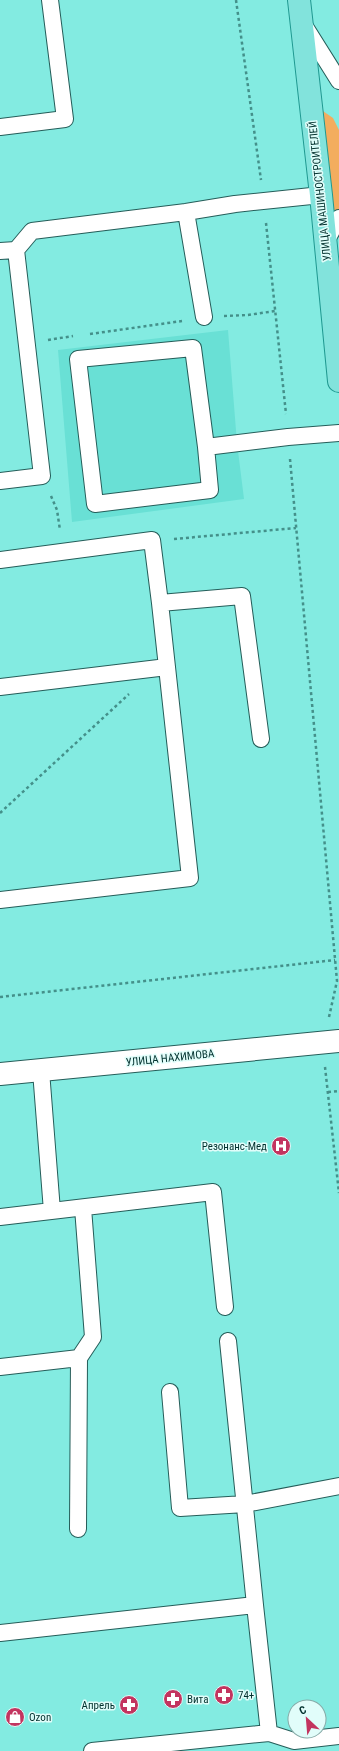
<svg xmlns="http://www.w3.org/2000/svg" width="339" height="1751" font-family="'Roboto Condensed',sans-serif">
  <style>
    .built { fill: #69e0d5 }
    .green { fill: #f3ad5e }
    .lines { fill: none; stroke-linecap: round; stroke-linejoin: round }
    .service-casing { stroke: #255d59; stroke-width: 18 }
    .minor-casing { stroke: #255d59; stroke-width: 24 }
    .primary-casing { stroke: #1f9890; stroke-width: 24 }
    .path { stroke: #44908a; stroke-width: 2.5; stroke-dasharray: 3 3; stroke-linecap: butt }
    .service { stroke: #fff; stroke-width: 16 }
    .minor { stroke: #fff; stroke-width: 22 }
    .primary { stroke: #82e3dc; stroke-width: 22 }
    .labels { text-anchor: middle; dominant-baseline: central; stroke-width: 3; stroke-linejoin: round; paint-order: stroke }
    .street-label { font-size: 11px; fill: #00302d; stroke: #e1fdfa }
    .poi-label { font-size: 11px; fill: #00302d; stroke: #e1fdfa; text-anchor: start }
  </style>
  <rect width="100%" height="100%" fill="#83ebe1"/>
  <path class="built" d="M228,330L237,443L244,499L72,522L58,350Z"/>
  <path class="green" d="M320,109L333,118L339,130V218L332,217Z"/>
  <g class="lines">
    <g class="service-casing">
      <path id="service" d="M302,22L339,81
        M0,127L65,119L50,0
        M186,212L204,317
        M325,243L339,218
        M0,251L16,250L32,231L186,212L235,204L321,195
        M206,447L210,490L95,504L78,359L193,348L206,447L288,437L339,433
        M0,481L42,476L16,250
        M0,560L152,540L160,603L190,878L0,900
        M160,603L242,596L261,739
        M0,687L167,667
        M41,1071L52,1211
        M0,1217L213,1192L225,1307
        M0,1367L79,1358
        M170,1392L180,1508L245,1504L339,1486
        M78,1529L79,1358L93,1337L83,1208
        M255,1605L269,1733
        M0,1633L255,1605L228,1341
        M92,1751L269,1733L294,1741L339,1736"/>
    </g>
    <g class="minor-casing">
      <path id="minor" d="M0,1074L339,1041"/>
    </g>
    <g class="primary-casing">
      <path id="primary" d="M299,0L321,195L339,381"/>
    </g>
    <path class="path" d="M236,0L261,180
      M266,223L286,414
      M224,316L248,315L275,311
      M90,334L182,321
      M48,340L73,336
      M290,459L337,981L329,1017
      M51,496L57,510L60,530
      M174,539L296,528
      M0,813L129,694
      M0,997L335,960
      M325,1067L339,1193
      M328,1092L339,1091"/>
    <use href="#service" class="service"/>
    <use href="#minor" class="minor"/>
    <use href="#primary" class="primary"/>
  </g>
  <defs>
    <g id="hospital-disc" transform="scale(1)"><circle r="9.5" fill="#c3345f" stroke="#e1fdfa"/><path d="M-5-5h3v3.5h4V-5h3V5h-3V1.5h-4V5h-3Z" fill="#fff"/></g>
    <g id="pharmacy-disc" transform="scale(1)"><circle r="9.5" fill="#c3345f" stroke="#e1fdfa"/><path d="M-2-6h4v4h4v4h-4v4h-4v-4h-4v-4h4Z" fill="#fff"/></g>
    <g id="shop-disc" transform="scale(1)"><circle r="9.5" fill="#c3345f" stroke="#e1fdfa"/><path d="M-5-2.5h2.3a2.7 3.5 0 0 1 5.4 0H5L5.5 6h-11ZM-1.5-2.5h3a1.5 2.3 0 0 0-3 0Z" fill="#fff"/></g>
  </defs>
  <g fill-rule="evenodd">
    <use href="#hospital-disc" x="281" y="1146"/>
    <use href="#pharmacy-disc" x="224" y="1695"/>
    <use href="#pharmacy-disc" x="173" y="1699"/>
    <use href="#pharmacy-disc" x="129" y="1705"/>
    <use href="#shop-disc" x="15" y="1717"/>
  </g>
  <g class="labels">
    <g class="street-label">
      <text transform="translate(320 191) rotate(-96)">УЛИЦА МАШИНОСТРОИТЕЛЕЙ</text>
      <text transform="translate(170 1058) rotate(-6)">УЛИЦА НАХИМОВА</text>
    </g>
    <g class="poi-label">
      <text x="267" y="1146" text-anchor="end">Резонанс-Мед</text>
      <text x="238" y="1695">74+</text>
      <text x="187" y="1699">Вита</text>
      <text x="115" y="1705" text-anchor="end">Апрель</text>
      <text x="29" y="1717">Ozon</text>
    </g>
  </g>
  <g transform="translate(307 1719) rotate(334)"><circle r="19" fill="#e1fdfa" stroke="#87aba8"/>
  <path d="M0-3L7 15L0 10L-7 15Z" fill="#c3345f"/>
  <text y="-6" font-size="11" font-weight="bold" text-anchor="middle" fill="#00302d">С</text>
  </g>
</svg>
